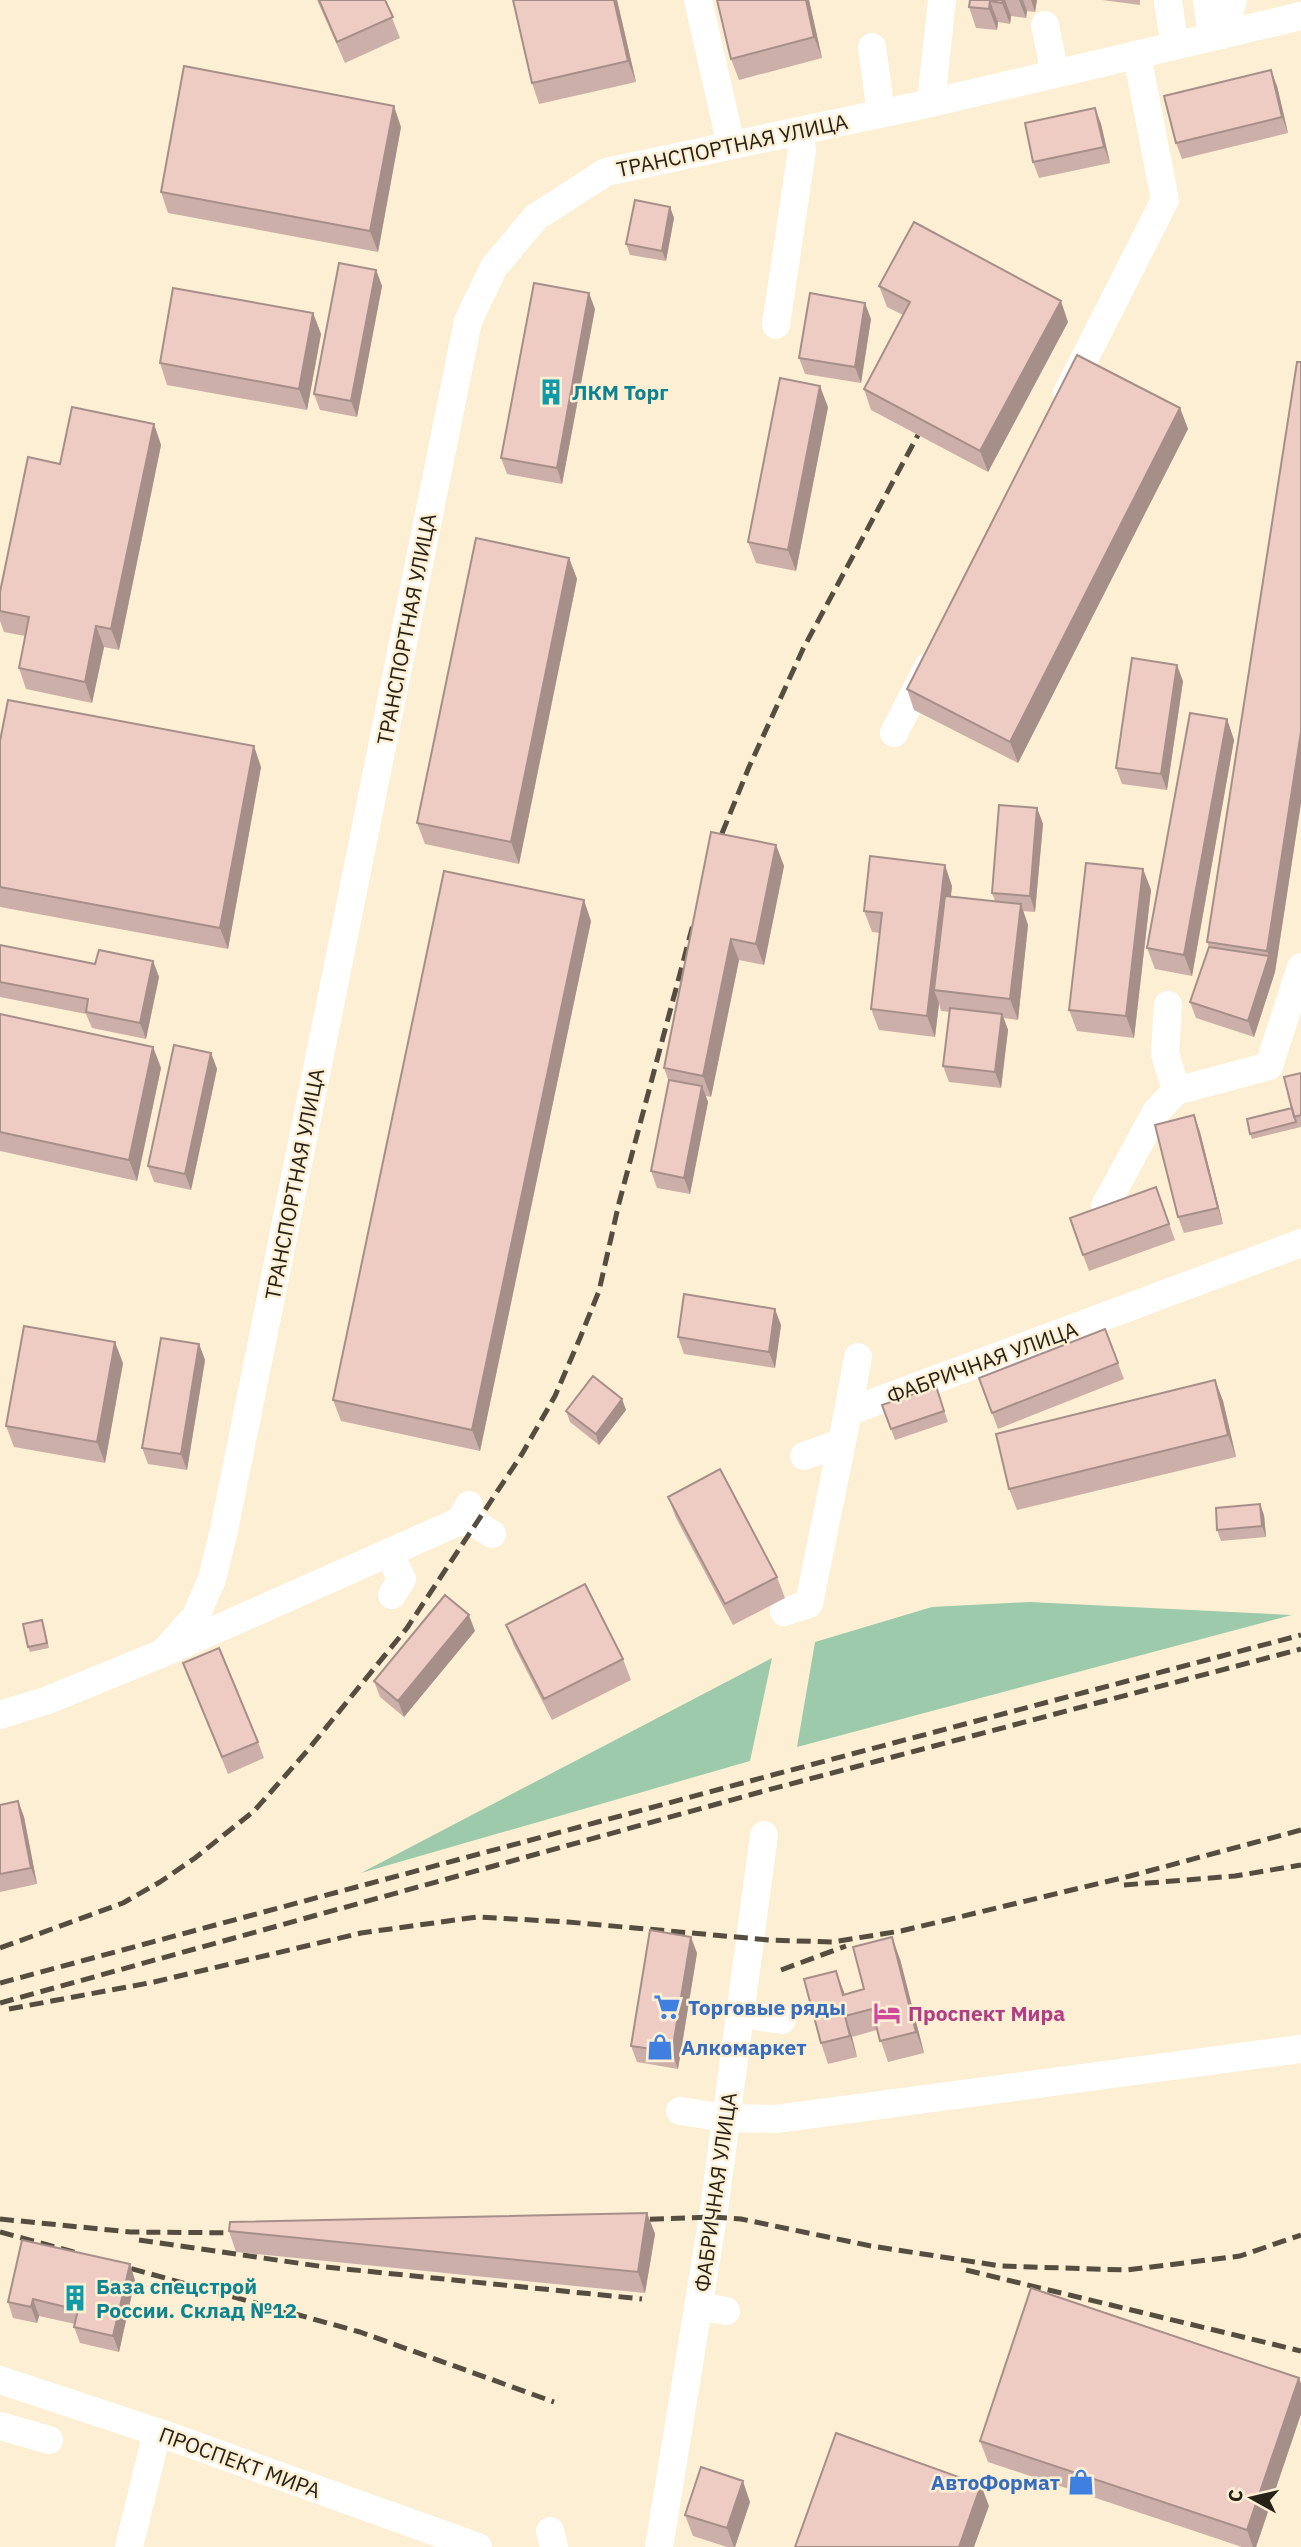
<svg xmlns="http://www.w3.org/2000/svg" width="1301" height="2547" font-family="'IBM Plex Sans',sans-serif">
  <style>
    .green { fill: #9ccaab }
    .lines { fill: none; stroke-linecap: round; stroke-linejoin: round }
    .minor { stroke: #fff; stroke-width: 28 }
    .rail { stroke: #554e40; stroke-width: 5; stroke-dasharray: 14 7; stroke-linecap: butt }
    .wall { fill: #cdafa9 }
    .shaded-wall { fill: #a78f89 }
    .building { fill: #eeccc4; stroke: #a78f89; stroke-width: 2 }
    .labels { text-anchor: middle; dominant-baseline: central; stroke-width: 5; stroke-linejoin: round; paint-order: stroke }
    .street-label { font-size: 21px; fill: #272217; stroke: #fdefd3 }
    .culture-label { font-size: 21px; font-weight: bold; fill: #0d838f; stroke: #fdefd3; text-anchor: start }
    .shop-label { font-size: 21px; font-weight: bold; fill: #366cbe; stroke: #fdefd3; text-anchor: start }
    .hotel-label { font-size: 21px; font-weight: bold; fill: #b23c85; stroke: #fdefd3; text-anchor: start }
  </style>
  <rect width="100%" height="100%" fill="#fdefd3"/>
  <path class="green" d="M1030,1602L1292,1615L797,1747L815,1642L932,1607Z
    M772,1658L750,1761L361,1873Z"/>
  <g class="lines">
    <path class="minor" d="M698,0L731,145
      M1207,0L1212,37
      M1168,2L1175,46
      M1045,25L1055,74
      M1222,35L1233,0
      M872,47L881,113
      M931,103L942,0
      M776,325L802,150L798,131
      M1067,393L1165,200L1137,55
      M894,733L928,667
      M1168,1005L1165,1053L1176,1091
      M1105,1206L1156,1112L1176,1091L1269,1066L1301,967
      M848,1412L858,1357
      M804,1456L841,1443
      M460,1521L476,1524L492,1534
      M388,1553L402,1579L392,1595
      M784,1612L809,1604L848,1412L1301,1243
      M163,1653L196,1616L212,1579L224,1530L468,321L494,267L536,217L606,172L931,103L1301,16
      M0,1715L48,1700L163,1653L460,1521L469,1505
      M741,2014L782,2020
      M680,2111L726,2118L776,2119L1300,2049
      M698,2306L726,2311
      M0,2380L157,2432L478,2547
      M0,2426L49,2440
      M550,2531L554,2547
      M129,2547L157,2432
      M659,2547L713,2217L764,1835"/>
    <path class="rail" d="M714,853L749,767L803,649L918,435
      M1124,1885L1235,1876L1301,1865
      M0,1948L123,1903L160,1882L195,1858L254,1811L307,1751L407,1628L522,1454L555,1396L580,1338L599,1291L619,1203L694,921
      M781,1970L846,1946
      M0,1983L765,1777L1301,1635
      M0,2003L764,1791L1301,1649
      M9,2009L154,1982L361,1933L477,1917L568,1922L769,1940L832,1942L901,1931L1130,1876L1301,1830
      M0,2219L130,2232L248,2233
      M629,2220L713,2217L741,2219L871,2246L1001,2266L1127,2270L1240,2256L1301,2235
      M0,2232L81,2254
      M139,2240L325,2267L642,2299
      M111,2263L360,2332L554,2402
      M966,2270L1301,2351"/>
  </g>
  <path class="wall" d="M317,0H385L400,38L345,63Z
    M617,0L636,82L539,104L532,83Z
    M717,0H809L822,58L739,80L731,59Z
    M970,0H1037L1035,12L1027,11L1026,18L1011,16L1010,24L998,22L997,30L976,28L969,7Z
    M1102,0H1140V5Z
    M1277,86L1288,133L1182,159L1176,143Z
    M1095,108L1101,124L1110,163L1039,178L1033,162Z
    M401,127L378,252L168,213L161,192Z
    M670,207L674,218L666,261L630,255L626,244Z
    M376,270L382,286L357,417L320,410L314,394Z
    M879,286L1068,322L988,472L871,410L864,389L903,315L887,307Z
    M595,309L562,484L507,474L501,458Z
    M313,313L321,334L307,410L167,385L160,363Z
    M871,319L861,383L805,374L799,358Z
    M1301,362V803L1275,972L1254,1037L1196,1018L1190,1002L1209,947L1207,942Z
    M828,407L796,571L756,563L748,542Z
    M1180,408L1188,429L1018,763L914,710L907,689Z
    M154,424L161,445L119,650L104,647L92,703L26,689L19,668L25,636L4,632L0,621V592L60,464Z
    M569,558L577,579L519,864L425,844L417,823Z
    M1183,681L1167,790L1122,784L1116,768Z
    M1227,719L1234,740L1192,976L1155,969L1147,948Z
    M0,741L261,767L228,949L0,907Z
    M1037,808L1043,824L1035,912L1023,911L1028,925L1018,1020L1004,1018L1008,1030L1001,1088L949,1082L943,1066L950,1012L941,1011L939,1003L935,1037L879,1030L871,1009L880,933L872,932L864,911L952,886L951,896L995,901L992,893Z
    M776,845L784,866L764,965L739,960L711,1097L706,1096L708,1102L690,1194L657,1188L651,1171L669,1082L664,1068Z
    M1143,869L1151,890L1134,1038L1077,1031L1069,1010Z
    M591,921L480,1451L341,1421L333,1400Z
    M0,945L95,964L153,961L159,977L146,1039L92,1028L86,1014L0,997Z
    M0,1014L153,1047L161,1068L137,1181L0,1151Z
    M211,1053L217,1069L191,1190L154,1182L148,1166Z
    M1301,1073V1127L1252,1139L1250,1134L1292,1108Z
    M1200,1132L1223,1224L1184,1233L1178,1217Z
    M1156,1187L1175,1240L1089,1271L1083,1255Z
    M781,1325L775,1368L684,1354L678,1337Z
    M1105,1329L1124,1379L998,1429L979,1378Z
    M199,1344L205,1360L187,1470L148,1464L142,1448Z
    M123,1363L105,1463L14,1447L6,1426Z
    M1215,1380L1223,1401L1236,1457L1017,1510L1009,1489Z
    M936,1386L948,1422L895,1440L882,1405Z
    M622,1399L626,1410L599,1445L570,1422L566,1411Z
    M668,1497L777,1577L785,1598L733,1625L676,1518Z
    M1264,1515L1266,1537L1221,1541L1217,1530Z
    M44,1625L49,1648L30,1652L28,1647Z
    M506,1625L623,1659L631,1680L552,1720L514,1646Z
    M475,1631L404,1717L380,1697L374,1681Z
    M183,1663L258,1742L264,1758L228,1774Z
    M18,1801L24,1817L37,1884L0,1892V1805Z
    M697,1953L678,2069L637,2062L631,2046Z
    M900,1959L924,2053L888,2062L877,2030L852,2037L857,2057L828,2064L821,2043L845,1994L864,1989Z
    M647,2213L655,2234L645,2293L236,2252L229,2231Z
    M135,2280L119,2352L80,2343L74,2327L75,2324L39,2316L37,2323L13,2318L8,2302Z
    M1299,2378L1301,2384V2414L1256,2547H1242L988,2462L980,2441Z
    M750,2502L735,2547H727L693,2536L685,2515Z"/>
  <path class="shaded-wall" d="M614,0H617L636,82L628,61Z
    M806,0H809L822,58L814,37Z
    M1003,0H1005L1011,16L1010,24L1002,3Z
    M1019,0H1023L1027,11L1026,18Z
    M1031,0H1037L1035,12Z
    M990,1L998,22L997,30L989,9Z
    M1271,70L1277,86L1288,133L1282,117Z
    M394,106L401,127L378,252L370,231Z
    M1095,108L1101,124L1110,163L1104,147Z
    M670,207L674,218L666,261L662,251Z
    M376,270L382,286L357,417L351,401Z
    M589,293L595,309L562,484L557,468Z
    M1061,301L1068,322L988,472L980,451Z
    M865,303L871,319L861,383L855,367Z
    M313,313L321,334L307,410L299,389Z
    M820,386L828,407L796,571L788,550Z
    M1180,408L1188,429L1018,763L1010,742Z
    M154,424L161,445L119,650L111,629Z
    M569,558L577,579L519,864L511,842Z
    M96,626L104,647L92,703L85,682Z
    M1177,665L1183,681L1167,790L1161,774Z
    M1227,719L1234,740L1192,976L1184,955Z
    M1301,732V803L1275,972L1267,951Z
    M254,746L261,767L228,949L220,928Z
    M1037,808L1043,824L1035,912L1030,896Z
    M776,845L784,866L764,965L756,944Z
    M945,865L952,886L940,990H934L939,1003L935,1037L927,1016Z
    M1143,869L1151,890L1134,1038L1126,1016Z
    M584,900L591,921L480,1451L472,1430Z
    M1021,904L1028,925L1018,1020L1010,999Z
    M731,939L739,960L711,1097L703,1076Z
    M1269,956L1275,972L1254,1037L1248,1021Z
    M153,961L159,977L146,1039L140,1023Z
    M1002,1014L1008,1030L1001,1088L995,1072Z
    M153,1047L161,1068L137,1181L129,1160Z
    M211,1053L217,1069L191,1190L185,1174Z
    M702,1086L708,1102L690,1194L684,1178Z
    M1194,1115L1200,1132L1223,1224L1218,1208Z
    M775,1309L781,1325L775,1368L769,1352Z
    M115,1342L123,1363L105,1463L97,1442Z
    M199,1344L205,1360L187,1470L181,1454Z
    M1215,1380L1223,1401L1236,1457L1228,1435Z
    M622,1399L626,1410L599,1445L596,1434Z
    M1260,1504L1264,1515L1266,1537L1262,1526Z
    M469,1615L475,1631L404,1717L398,1701Z
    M18,1801L24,1817L37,1884L31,1868Z
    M691,1937L697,1953L678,2069L672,2052Z
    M892,1937L900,1959L924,2053L916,2032Z
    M836,1971L844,1992L850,2016L843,1995Z
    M845,2016L852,2037L857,2057L850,2036Z
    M647,2213L655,2234L645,2293L638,2272Z
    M130,2264L135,2280L119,2352L113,2336Z
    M33,2299L39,2316L37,2323L31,2307Z
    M1299,2378L1301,2384V2414L1256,2547H1253L1247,2530Z
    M743,2481L750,2502L735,2547H734L727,2528Z
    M981,2485L989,2506L974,2547H959Z"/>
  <path class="building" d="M319,0H385L393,17L337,42Z
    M513,0H614L628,61L532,83Z
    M717,0H806L814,37L731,59Z
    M970,0H1003L1002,3L990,1L989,9L969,7Z
    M184,66L394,106L370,231L161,192Z
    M1271,70L1282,117L1176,143L1164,96Z
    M1095,108L1104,147L1033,162L1025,123Z
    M635,200L670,207L662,251L626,244Z
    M914,222L1061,301L980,451L864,389L910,302L879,286Z
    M339,263L376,270L351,401L314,394Z
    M534,283L589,293L557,468L501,458Z
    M173,288L313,313L299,389L160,363Z
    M810,293L865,303L855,367L799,358Z
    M1077,355L1180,408L1010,742L907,689Z
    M1297,362H1301V732L1267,951L1207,942Z
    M780,378L820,386L788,550L748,542Z
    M72,407L154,424L111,629L96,626L85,682L19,668L29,617L0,611V592L28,457L60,464Z
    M476,538L569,558L511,842L417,823Z
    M1132,658L1177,665L1161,774L1116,768Z
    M8,700L254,746L220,928L0,887V741Z
    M1190,713L1227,719L1184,955L1147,948Z
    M999,805L1037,808L1030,896L992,893Z
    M711,832L776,845L756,944L731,939L703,1076L664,1068Z
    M870,856L945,865L927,1016L871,1009L882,913L864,911Z
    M1086,863L1143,869L1126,1016L1069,1010Z
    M444,871L584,900L472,1430L333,1400Z
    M945,896L1021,904L1010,999L934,990Z
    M0,945L95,964L99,950L153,961L140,1023L86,1012L88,999L0,982Z
    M1209,947L1269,956L1248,1021L1190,1002Z
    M950,1008L1002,1014L995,1072L943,1066Z
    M0,1014L153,1047L129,1160L0,1132Z
    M174,1045L211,1053L185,1174L148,1166Z
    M1301,1073V1115L1294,1117L1284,1077Z
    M669,1080L702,1086L684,1178L651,1171Z
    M1292,1108L1296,1122L1250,1134L1247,1119Z
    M1194,1115L1218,1208L1178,1217L1155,1125Z
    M1156,1187L1169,1224L1083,1255L1070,1218Z
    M684,1294L775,1309L769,1352L678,1337Z
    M24,1326L115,1342L97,1442L6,1426Z
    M1105,1329L1118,1363L992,1413L979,1378Z
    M161,1338L199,1344L181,1454L142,1448Z
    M593,1376L622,1399L596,1434L566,1411Z
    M1215,1380L1228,1435L1009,1489L996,1434Z
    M936,1386L944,1411L891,1429L882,1405Z
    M720,1469L777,1577L725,1604L668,1497Z
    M1260,1504L1262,1526L1217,1530L1216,1508Z
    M585,1584L623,1659L544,1699L506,1625Z
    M445,1595L469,1615L398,1701L374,1681Z
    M42,1620L47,1643L28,1647L23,1624Z
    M219,1648L258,1742L222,1757L183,1663Z
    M18,1801L31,1868L0,1874V1805Z
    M650,1930L691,1937L672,2052L631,2046Z
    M892,1937L916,2032L880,2041L872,2009L845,2016L850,2036L821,2043L804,1979L836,1971L843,1995L864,1989L853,1947Z
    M647,2213L638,2272L229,2231L230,2222Z
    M22,2240L130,2264L113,2336L74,2327L78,2310L33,2299L31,2307L8,2302Z
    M1031,2288L1299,2378L1247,2530L980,2441Z
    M836,2433L981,2485L959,2547H795Z
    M701,2467L743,2481L727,2528L685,2515Z"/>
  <defs>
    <g id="building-bare" transform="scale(2.1)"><path d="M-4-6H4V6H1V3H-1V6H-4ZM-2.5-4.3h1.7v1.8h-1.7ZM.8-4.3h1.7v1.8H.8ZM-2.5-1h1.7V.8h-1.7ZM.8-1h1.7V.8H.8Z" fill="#0f9aa8" stroke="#fdefd3" stroke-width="2.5" paint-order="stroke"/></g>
    <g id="supermarket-bare" transform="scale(2.1)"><path d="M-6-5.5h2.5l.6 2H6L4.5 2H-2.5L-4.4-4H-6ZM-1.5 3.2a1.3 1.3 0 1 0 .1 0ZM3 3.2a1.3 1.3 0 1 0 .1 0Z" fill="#3f7fe0" stroke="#fdefd3" stroke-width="2.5" paint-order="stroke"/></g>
    <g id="hotel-bare" transform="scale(2.1)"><path d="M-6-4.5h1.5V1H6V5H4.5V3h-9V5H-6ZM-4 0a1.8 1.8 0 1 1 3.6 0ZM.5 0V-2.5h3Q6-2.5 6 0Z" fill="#d1479c" stroke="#fdefd3" stroke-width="2.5" paint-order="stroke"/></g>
    <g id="shop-bare" transform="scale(2.1)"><path d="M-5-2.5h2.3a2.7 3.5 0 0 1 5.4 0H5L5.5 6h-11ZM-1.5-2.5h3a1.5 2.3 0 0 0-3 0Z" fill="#3f7fe0" stroke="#fdefd3" stroke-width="2.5" paint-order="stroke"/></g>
  </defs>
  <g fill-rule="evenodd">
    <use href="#building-bare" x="551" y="392"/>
    <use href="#supermarket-bare" x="667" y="2007"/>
    <use href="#hotel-bare" x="887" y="2013"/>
    <use href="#shop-bare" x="660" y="2047"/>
    <use href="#building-bare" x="75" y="2298"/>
    <use href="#shop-bare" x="1081" y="2482"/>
  </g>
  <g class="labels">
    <g class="street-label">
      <text transform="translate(732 145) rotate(-12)">ТРАНСПОРТНАЯ УЛИЦА</text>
      <text transform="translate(406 629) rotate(-79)">ТРАНСПОРТНАЯ УЛИЦА</text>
      <text transform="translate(294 1184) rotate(-79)">ТРАНСПОРТНАЯ УЛИЦА</text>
      <text transform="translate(982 1362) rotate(-20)">ФАБРИЧНАЯ УЛИЦА</text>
      <text transform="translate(715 2192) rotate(-82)">ФАБРИЧНАЯ УЛИЦА</text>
      <text transform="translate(240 2462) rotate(20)">ПРОСПЕКТ МИРА</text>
    </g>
    <g class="culture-label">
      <text x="572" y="392">ЛКМ Торг</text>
      <text x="96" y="2286">База спецстрой<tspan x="96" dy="24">России. Склад №12</tspan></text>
    </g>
    <g class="shop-label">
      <text x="688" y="2007">Торговые ряды</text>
      <text x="681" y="2047">Алкомаркет</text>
      <text x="1060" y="2482" text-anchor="end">АвтоФормат</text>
    </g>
    <g class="hotel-label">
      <text x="908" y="2013">Проспект Мира</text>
    </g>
  </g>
  <g transform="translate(1252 2498) rotate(278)" stroke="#fdefd3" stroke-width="5" paint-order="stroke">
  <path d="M0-5L12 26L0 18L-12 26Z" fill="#272217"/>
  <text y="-10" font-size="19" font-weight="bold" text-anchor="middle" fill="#272217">С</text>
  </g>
</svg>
